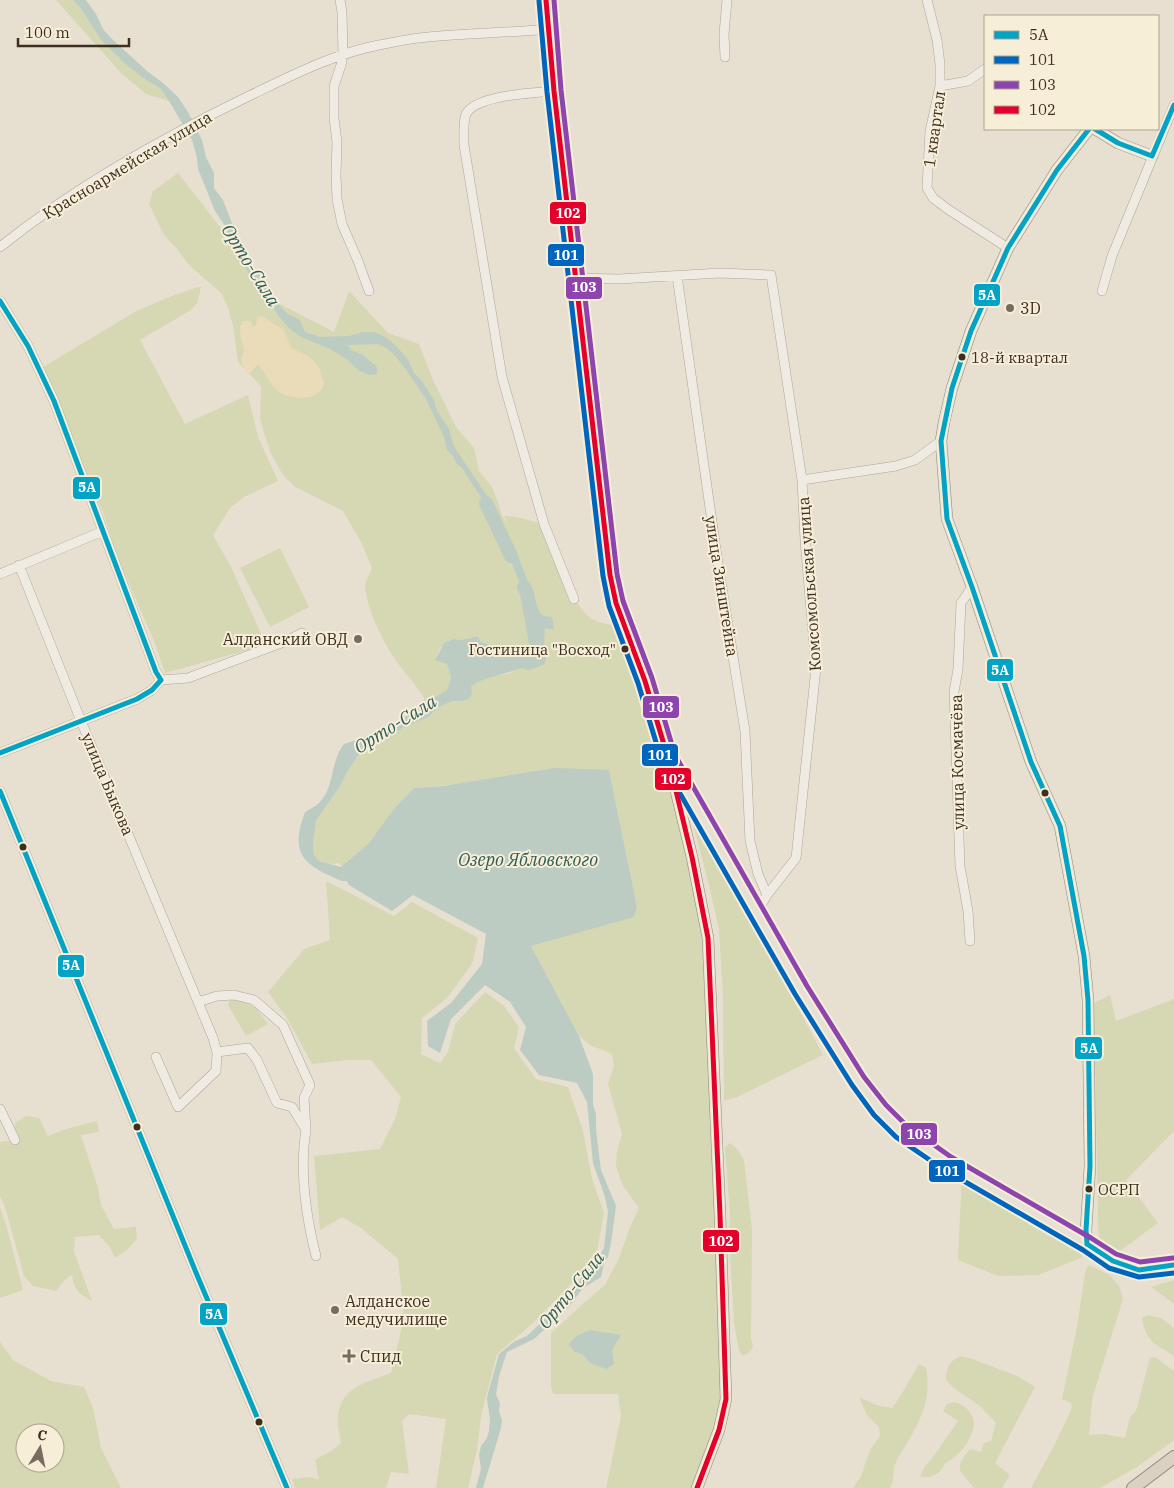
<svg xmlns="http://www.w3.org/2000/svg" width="1174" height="1488" font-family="'IBM Plex Serif',serif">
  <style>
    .green { fill: #d6d7b3; fill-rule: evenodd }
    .sand { fill: #eadcb9 }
    .water { fill: #bcccc2 }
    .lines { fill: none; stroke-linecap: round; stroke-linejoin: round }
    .river { stroke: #bcccc2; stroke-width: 14 }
    .minor-casing { stroke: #ada599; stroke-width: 10 }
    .major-casing { stroke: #928b80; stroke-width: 12 }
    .highway-casing { stroke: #928b80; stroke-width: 14 }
    .minor { stroke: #efebe3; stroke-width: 9 }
    .major { stroke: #e6e1d4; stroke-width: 11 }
    .highway { stroke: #dad1c2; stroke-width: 12 }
    .bus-1-casing { stroke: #f7eed8; stroke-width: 9 }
    .bus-2-casing { stroke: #f7eed8; stroke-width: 9 }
    .bus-3-casing { stroke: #f7eed8; stroke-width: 9 }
    .bus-4-casing { stroke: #f7eed8; stroke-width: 9 }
    .bus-1 { stroke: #03a3c5; stroke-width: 5 }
    .bus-2 { stroke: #0065bd; stroke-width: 5 }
    .bus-3 { stroke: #8e44ad; stroke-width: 5 }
    .bus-4 { stroke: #e4002b; stroke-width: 5 }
    .poi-dot { fill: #786c5e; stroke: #f7eed8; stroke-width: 2 }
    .bus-dot { fill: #3d2e20; stroke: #f7eed8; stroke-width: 2 }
    .labels { text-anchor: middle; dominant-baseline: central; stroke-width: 4; stroke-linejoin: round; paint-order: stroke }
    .bus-label { font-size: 15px; fill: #3d2e20; stroke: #f7eed8; text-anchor: start }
    .street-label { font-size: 16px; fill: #3d2e20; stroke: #f7eed8 }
    .poi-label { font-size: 16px; fill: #3d2e20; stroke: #f7eed8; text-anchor: start }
    .water-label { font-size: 18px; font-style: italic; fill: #2f5d5a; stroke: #f7eed8 }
    .line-badge { stroke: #f7eed8; stroke-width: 2 }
    .badge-label { font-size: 14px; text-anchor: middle; font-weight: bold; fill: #fff }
  </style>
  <rect width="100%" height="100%" fill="#e7e0d1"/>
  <path class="green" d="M56,0H73L82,10L101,40L160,88L169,101L146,94L121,73Z
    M178,173L280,304L334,332L349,291L388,333L419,344L433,380L456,427L474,448L479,471L492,487L498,502L502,516L507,524L504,516L516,517L544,524C553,546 573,611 594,620C603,624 615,625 624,628L645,681L708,938L726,1399L697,1488H606L621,1416L618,1394H553L551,1387V1333L583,1304L605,1285L619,1258L630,1227L639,1208L623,1186L616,1167L617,1151L622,1134L608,1084L614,1066L612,1054L590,1045L579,1036L531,946L637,907L609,770L414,788L369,843L341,867L340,863L331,864L319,861L314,855L313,845L316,821L340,786L349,769L360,753L377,743L389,737L404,727L429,717L437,708L452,701H461L471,686L479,681L490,677L510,673L538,659L481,642L478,636L461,640L454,639L440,648L435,659L447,664L451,677L447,690L437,696L425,699C414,681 398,667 388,648C379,633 366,604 365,586C365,581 370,574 372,568L361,542L343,511L294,486L283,475L270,452L260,419L261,386L238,362L233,326L228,307L221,293L189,265L177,249L164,235L149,204L153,191ZM590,1330V1363L582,1354L568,1344L578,1335Z
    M201,286L198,302L191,310L140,340L185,424L248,395L258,437L278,481L244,497L230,508L213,535L231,567L266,645L165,673L154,641L117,556L102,509L80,468L40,369L138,310L172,296Z
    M280,548L309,607L270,627L240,568Z
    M692,821L720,860L823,1055L737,1097L724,1101L723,997L719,929L708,881Z
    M326,881L394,916L412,902L478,938L472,964L447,998L422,1018L421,1054L440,1063L448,1052L455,1024L485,992L504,1006L519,1027L514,1048L536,1079L568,1087L583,1131L592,1179L604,1213L597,1251L576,1279L534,1322L497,1354L481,1416L477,1450L468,1488H436L446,1419L409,1414L402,1421L409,1474L391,1472L386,1488H295L292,1479L310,1477L319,1480L315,1460L331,1451L341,1443C340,1436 337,1427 338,1419C338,1388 367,1382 391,1373L404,1318L398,1259L361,1228L342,1217L320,1230L314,1156L380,1149L395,1119L401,1097L371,1060H345L312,1064L287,1018L268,992L304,949L330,940Z
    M1110,995L1116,1021L1174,999V1131L1126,1180L1158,1223L1120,1251L1099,1238L1098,1223L1094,1003Z
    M239,999L256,1008L268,1024L246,1036L228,1005L230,1000Z
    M26,1116L39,1118L48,1136L66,1129L97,1121L99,1132L81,1135L98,1188L101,1205L114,1229L136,1227L137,1239L128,1249L115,1258L110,1247L99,1235L75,1237L74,1252L92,1301C79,1293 74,1291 72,1274L63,1282L56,1291L33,1286L24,1276L6,1210L0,1196V1142L15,1140V1123Z
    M730,1143L738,1150L744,1160L752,1229L751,1338L753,1348L748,1353L743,1356L739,1350L734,1323L729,1236L730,1214L725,1147Z
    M962,1172L1087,1244L1081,1258L1038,1275L998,1276L958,1260Z
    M0,1207L6,1225L23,1290L0,1298Z
    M1088,1265L1110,1275L1119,1286L1123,1299L1092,1399L1089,1435L1104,1434L1125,1438L1130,1417L1136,1411L1150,1358L1155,1357L1174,1371V1440L1137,1467L1100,1488H1031L1055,1444L1072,1408L1071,1403L1062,1399L1077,1327L1085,1273Z
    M1174,1280V1304L1151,1287Z
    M1148,1315L1161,1318L1174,1328V1357C1170,1353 1166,1351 1161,1348C1148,1340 1144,1332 1142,1318Z
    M0,1342L13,1360L51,1381L84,1387L93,1408L101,1448L121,1488H0ZM25,1433H55V1463H25Z
    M961,1356L973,1359L1019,1377L1035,1387L995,1463L1010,1475L1002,1488H974C960,1469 952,1471 970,1449L981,1452L984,1443L991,1441L996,1423L980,1406L955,1389L946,1380C947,1367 948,1362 961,1356Z
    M919,1364L926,1368C932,1399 921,1419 906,1445C903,1451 898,1456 896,1462C892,1470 895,1480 890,1488H853L861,1476L870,1450L880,1436L879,1427L867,1415L859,1397L876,1405L892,1408L901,1395Z
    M954,1402C962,1404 968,1408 972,1416C979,1430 965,1447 955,1457C952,1459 948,1461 945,1464C943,1466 941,1471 938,1473C933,1477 926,1478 920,1477L925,1466L933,1457L958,1421L943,1411L947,1404Z"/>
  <path class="sand" d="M262,316L284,330L291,348C312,357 320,361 324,385C323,388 321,390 319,392C309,401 287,399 277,390C269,383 265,372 258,364L249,374H247L241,361L244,349L241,340L240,328L242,321H250L253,327L256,325L258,317Z"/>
  <path class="water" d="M73,0H86L96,14L103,29L111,38L147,71L163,83L178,97L188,112L202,140L206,157L214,173V188L223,200L232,223L236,238L245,255L263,279L279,305L288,314L299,319L305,332L320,337L349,336L363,332H375L387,338L396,346L407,358L414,373L421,380L434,400L437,411L449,429L453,444L459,454L489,499L496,514L518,556L540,613L544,616L552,617L554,630L545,628L544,642L546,652C530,673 493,672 471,686L472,694L468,699L461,701H452L437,708L429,717L404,727L389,737L377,743L360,753L349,769L340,786L316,821L313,845L314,855L319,861L341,867L369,843L394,809L414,788L443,786L555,768L609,770L637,907L634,917L531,946L579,1036L593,1074V1105L596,1114V1130L601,1170L616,1206L611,1243L608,1257L604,1263L601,1277L582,1289L569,1307L534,1339L507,1352L499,1376L496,1395L500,1403L499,1411L502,1421L501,1428L483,1488H476L481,1469L479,1455L481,1446L487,1438L489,1431L490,1419L487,1399L488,1393L499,1354L515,1341L527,1336L568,1297L580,1280L581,1275L595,1264L604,1248L608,1212L605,1197L593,1163L587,1102L577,1083L539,1075L520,1050L526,1027L510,1002L485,985L451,1019L440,1053L428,1046L427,1021L451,1003L482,964L486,934L413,895L392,911L349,885L347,881H342C304,865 289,855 305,812C309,809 315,807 319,803C335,788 330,761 344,744L391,728L413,711L425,699L437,696L447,690L451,677L447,664L435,660L444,643L454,639L461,640L478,636L481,642L533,658L542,650L541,634L534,612L527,601L506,549L500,526L462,468L457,464L453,456L447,450L444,437L426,399L405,368L396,357L387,348L378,344L348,345L351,350L363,355L377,367V374L369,375L358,370L348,360L330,349L301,337L289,328L281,319L250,277L241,256L232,244L225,226L215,211L198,169L197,158L192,140L169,101L160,88L142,77L128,66L101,40L82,10Z
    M590,1330L621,1335L612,1350L614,1364L606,1369L590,1363L582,1354L575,1352L568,1344L578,1335Z"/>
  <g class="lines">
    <path class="river" d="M486,503L511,556
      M524,587L527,593L539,659L528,663"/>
    <g class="minor-casing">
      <path id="minor" d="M340,0L342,12L343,55L341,65L334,86V118L337,142L336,175L337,199L342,224L358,261L369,291
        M927,0L937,40L940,64V86L930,131L927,188L933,198L949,210L1008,248
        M725,57L724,34L727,0
        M940,86L968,81L985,69
        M554,91C533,93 476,95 466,114C463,121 464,137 464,145L502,377L544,524L574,599
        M0,247C76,186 162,138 249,96C291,76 333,54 379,45C395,42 412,38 428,37C468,33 509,33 549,29
        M677,276L717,557L745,731L750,841L758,874L767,895
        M575,278L619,279L720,273L771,275L802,480L805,540L816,668L796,858L767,895L757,912
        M1102,291L1112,256L1174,105
        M0,301L28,346L54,401L156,672L161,680
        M802,480L896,466L915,460L941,441
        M19,565L81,721L213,1038L217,1052L216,1071L178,1107L156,1057
        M0,574L103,531
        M0,753L137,699L152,690L161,680L188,678L284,642L302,633
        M0,791L197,1275L287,1488
        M970,941L968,911L960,866L954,692L958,669L961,603L972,587
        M198,1002L217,996L234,995L254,1000L283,1025L310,1085L304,1098L306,1130L292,1107L277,1103L257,1060L248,1048L217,1052
        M0,1109L15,1140
        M306,1130C299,1172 306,1216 316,1256"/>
    </g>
    <g class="major-casing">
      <path id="major" d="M546,0L554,91L575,278L610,575L616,603L645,681L668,758L692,857L708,938L720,1215L726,1399L719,1430L697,1488
        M1095,129L1118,143L1152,156
        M675,770L757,912L767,931L801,990L858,1081L880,1110L901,1131L947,1163L1087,1244L1113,1261L1139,1270L1174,1265
        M1087,1244L1086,1230L1090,1166L1088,1000L1084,956L1060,826L1031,762L972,587L947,519L941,441L944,422L952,388L971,331L1008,248L1057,170L1089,129"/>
    </g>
    <g class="highway-casing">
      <path id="highway" d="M1133,1488L1174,1457"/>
    </g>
    <use href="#minor" class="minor"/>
    <use href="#major" class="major"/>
    <use href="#highway" class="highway"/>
    <g class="bus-1-casing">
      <path id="bus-1" d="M1095,129L1118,143L1152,156
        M1152,156L1174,105
        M0,301L28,346L54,401L156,672L161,680
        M0,753L137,699L152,690L161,680
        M0,791L197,1275L287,1488
        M1087,1244L1086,1230L1090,1166L1088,1000L1084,956L1060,826L1031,762L972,587L947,519L941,441L952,388L971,331L1008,248L1057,170L1089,129
        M1087,1244L1113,1261L1139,1270L1174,1265"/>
    </g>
    <g class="bus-2-casing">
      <path id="bus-2" d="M539,1L547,92L603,576L609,606L638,683L662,762L795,994L852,1085L874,1115L896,1137L943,1169L1083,1250L1109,1268L1139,1277L1174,1273"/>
    </g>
    <g class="bus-3-casing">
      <path id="bus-3" d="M554,0L561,90L617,574L623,601L652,678L675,755L807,986L864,1077L886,1105L906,1125L951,1157L1091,1238L1116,1254L1140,1262L1173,1258"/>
    </g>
    <g class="bus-4-casing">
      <path id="bus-4" d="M546,0L554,91L610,575L616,603L645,681L668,758L692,857L708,938L720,1215L726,1399L719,1430L697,1488"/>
    </g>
    <use href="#bus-1" class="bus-1"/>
    <use href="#bus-2" class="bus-2"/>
    <use href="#bus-3" class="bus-3"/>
    <use href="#bus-4" class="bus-4"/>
  </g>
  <g class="poi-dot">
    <circle cx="1010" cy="308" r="5"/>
    <circle cx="358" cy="639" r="5"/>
    <circle cx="335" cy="1310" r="5"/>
    <path d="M346.5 1348.5h5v5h5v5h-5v5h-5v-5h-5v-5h5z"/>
  </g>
  <g class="bus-dot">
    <circle cx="962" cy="357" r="4.5"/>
    <circle cx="625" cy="649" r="4.5"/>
    <circle cx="1045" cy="793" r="4.5"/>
    <circle cx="23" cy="847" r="4.5"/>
    <circle cx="137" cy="1127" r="4.5"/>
    <circle cx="1089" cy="1189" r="4.5"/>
    <circle cx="259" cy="1422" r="4.5"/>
  </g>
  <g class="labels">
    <g class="bus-label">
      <text x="971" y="357">18-й квартал</text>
      <text x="616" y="649" text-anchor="end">Гостиница "Восход"</text>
      <text x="1098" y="1189">ОСРП</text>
    </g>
    <g class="street-label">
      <text transform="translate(934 129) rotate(-82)">1 квартал</text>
      <text transform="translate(127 165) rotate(-31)">Красноармейская улица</text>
      <text transform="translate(809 584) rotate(-94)">Комсомольская улица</text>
      <text transform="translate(722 586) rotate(81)">улица Зинштейна</text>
      <text transform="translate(957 762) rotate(-91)">улица Космачёва</text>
      <text transform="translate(108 784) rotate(67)">улица Быкова</text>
    </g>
    <g class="poi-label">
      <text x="1020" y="308">3D</text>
      <text x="348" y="639" text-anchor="end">Алданский ОВД</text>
      <text x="345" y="1301">Алданское<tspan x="345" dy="18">медучилище</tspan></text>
      <text x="360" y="1356">Спид</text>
    </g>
    <g class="water-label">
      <text transform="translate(251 265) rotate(58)">Орто-Сала</text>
      <text transform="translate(395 724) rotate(-32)">Орто-Сала</text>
      <text x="528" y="859">Озеро Ябловского</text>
      <text transform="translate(571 1290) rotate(-51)">Орто-Сала</text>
    </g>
  </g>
  <g class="line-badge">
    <rect x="549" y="201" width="38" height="24" rx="5" fill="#e4002b"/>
    <rect x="547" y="243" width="38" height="24" rx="5" fill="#0065bd"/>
    <rect x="565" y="276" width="38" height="24" rx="5" fill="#8e44ad"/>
    <rect x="973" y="283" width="28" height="24" rx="5" fill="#03a3c5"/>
    <rect x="72" y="476" width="29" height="24" rx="5" fill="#03a3c5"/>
    <rect x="986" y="658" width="28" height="24" rx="5" fill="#03a3c5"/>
    <rect x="642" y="695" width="38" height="24" rx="5" fill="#8e44ad"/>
    <rect x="641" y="743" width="38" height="24" rx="5" fill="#0065bd"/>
    <rect x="654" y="767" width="38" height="24" rx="5" fill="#e4002b"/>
    <rect x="57" y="954" width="28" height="24" rx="5" fill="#03a3c5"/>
    <rect x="1074" y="1036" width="29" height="24" rx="5" fill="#03a3c5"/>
    <rect x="900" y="1122" width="38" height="24" rx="5" fill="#8e44ad"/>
    <rect x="928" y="1159" width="38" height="24" rx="5" fill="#0065bd"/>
    <rect x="702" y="1229" width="38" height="24" rx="5" fill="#e4002b"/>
    <rect x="199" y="1302" width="29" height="24" rx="5" fill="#03a3c5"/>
  </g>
  <g class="badge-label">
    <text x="568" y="218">102</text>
    <text x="566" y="260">101</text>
    <text x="584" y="292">103</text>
    <text x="987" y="300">5А</text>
    <text x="87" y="492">5А</text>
    <text x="1000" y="675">5А</text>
    <text x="661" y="712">103</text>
    <text x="660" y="760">101</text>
    <text x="673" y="784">102</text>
    <text x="71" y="970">5А</text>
    <text x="1089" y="1053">5А</text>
    <text x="919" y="1139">103</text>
    <text x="947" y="1176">101</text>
    <text x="721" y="1246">102</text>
    <text x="214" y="1319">5А</text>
  </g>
  <rect x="984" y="15" width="175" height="115" fill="#f7eed8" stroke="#ada18e"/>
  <rect x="994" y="31" width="25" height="8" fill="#03a3c5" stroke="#ada18e"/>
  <text x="1029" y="40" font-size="15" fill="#3d2e20">5А</text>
  <rect x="994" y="56" width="25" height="8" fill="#0065bd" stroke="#ada18e"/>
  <text x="1029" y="65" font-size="15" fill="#3d2e20">101</text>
  <rect x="994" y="81" width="25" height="8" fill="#8e44ad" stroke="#ada18e"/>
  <text x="1029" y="90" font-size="15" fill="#3d2e20">103</text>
  <rect x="994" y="106" width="25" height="8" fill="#e4002b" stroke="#ada18e"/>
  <text x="1029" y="115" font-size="15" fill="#3d2e20">102</text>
  <g transform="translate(40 1448) rotate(10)"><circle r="24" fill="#f7eed8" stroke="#ada18e"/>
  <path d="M0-4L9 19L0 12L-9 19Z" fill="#786c5e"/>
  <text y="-8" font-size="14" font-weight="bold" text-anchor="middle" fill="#3d2e20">С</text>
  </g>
  <path d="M18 38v8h111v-8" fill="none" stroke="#3d2e20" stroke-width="2.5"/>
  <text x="25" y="38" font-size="15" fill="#3d2e20" stroke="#f7eed8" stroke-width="4" paint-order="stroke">100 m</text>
</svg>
